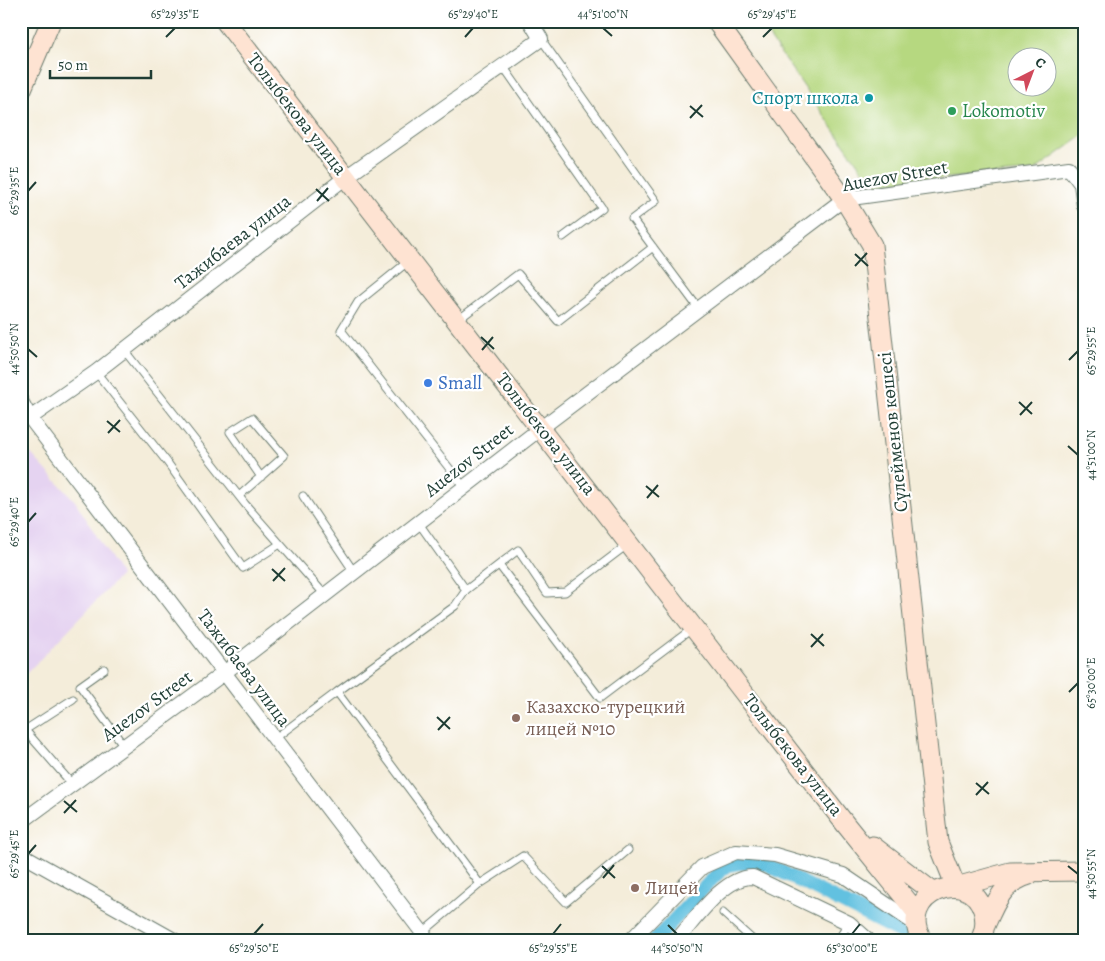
<svg xmlns="http://www.w3.org/2000/svg" width="1105" height="961" font-family="Alegreya,serif">
  <style>
    .built { fill: #e5d3f1 }
    .green { fill: #b6d880; stroke: #6a8a5a; fill-rule: evenodd }
    .lines { fill: none; stroke-linecap: round; stroke-linejoin: round }
    .canal { stroke: #62c1e0; stroke-width: 14 }
    .lane-casing { stroke: #6a7b6e; stroke-width: 9 }
    .street-casing { stroke: #6a7b6e; stroke-width: 16 }
    .secondary-casing { stroke: #6a7b6e; stroke-width: 21 }
    .lane { stroke: #fff; stroke-width: 7 }
    .street { stroke: #fff; stroke-width: 14 }
    .secondary { stroke: #fee3d2; stroke-width: 19 }
    .ticks { fill: none; stroke: #1f3d34; stroke-width: 2 }
    .culture-dot { fill: #0f9aa8; stroke: #fff; stroke-width: 2 }
    .leisure-dot { fill: #2e9e5b; stroke: #fff; stroke-width: 2 }
    .shop-dot { fill: #3f7fe0; stroke: #fff; stroke-width: 2 }
    .education-dot { fill: #8d6e63; stroke: #fff; stroke-width: 2 }
    .labels { text-anchor: middle; dominant-baseline: central; stroke-width: 4.5; stroke-linejoin: round; paint-order: stroke }
    .culture-label { font-size: 19px; fill: #0d838f; stroke: #fff; text-anchor: end }
    .leisure-label { font-size: 19px; fill: #27864d; stroke: #fff; text-anchor: start }
    .street-label { font-size: 19px; fill: #1f3d34; stroke: #fff }
    .shop-label { font-size: 19px; fill: #366cbe; stroke: #fff; text-anchor: start }
    .education-label { font-size: 19px; fill: #785e54; stroke: #fff; text-anchor: start }
    .neatline { fill: none; stroke: #1f3d34; stroke-width: 2 }
    .ticks-label { font-size: 12px; text-anchor: middle; fill: #1f3d34 }
  </style>
  <rect width="100%" height="100%" fill="#fff"/>
  <filter id="ink" filterUnits="userSpaceOnUse"><feTurbulence type="fractalNoise" baseFrequency=".02" numOctaves="2"/><feDisplacementMap in="SourceGraphic" scale="10" xChannelSelector="R" yChannelSelector="G"/><feConvolveMatrix kernelMatrix="1 2 1 2 8 2 1 2 1" color-interpolation-filters="sRGB"/></filter>
  <filter id="wash" filterUnits="userSpaceOnUse"><feTurbulence type="fractalNoise" baseFrequency=".0096" numOctaves="4" result="noise"/><feDisplacementMap in="SourceGraphic" scale="20" xChannelSelector="R" yChannelSelector="G"/><feGaussianBlur stdDeviation="1.12" result="paint"/><feColorMatrix in="noise" values="0 0 0 0 0 0 0 0 0 0 0 0 0 0 0 0 0 1.4 0 .05"/><feComposite in="paint" operator="in"/></filter>
  <g filter="url(#wash)">
    <rect width="100%" height="100%" fill="#f4edda"/>
    <path class="built" d="M21,443L75,501L121,575L21,679Z"/>
    <path class="green" d="M758,21H1084V135L1034,171L872,184ZM1018,58H1048V88H1018Z"/>
    <g class="lines">
      <path class="canal" d="M655,940L717,874L728,865L739,863L766,864L908,936"/>
    </g>
  </g>
  <g filter="url(#ink)">
    <g class="lines">
      <g class="lane-casing">
        <path id="lane" d="M541,39L656,201L632,219L699,309
          M503,66L602,208L563,237
          M410,260L358,302L341,330L464,487
          M458,320L518,274L558,321L653,247
          M124,350L245,504L325,595
          M96,372L167,462L243,568L280,544
          M239,496L284,456L252,418L230,432L261,477
          M303,496L354,572
          M499,565L600,698L693,628
          M466,590L518,550L547,593L565,592L627,545
          M104,669L80,686L124,746
          M337,692L455,606L466,590L418,522
          M25,730L72,784
          M22,732L73,699
          M274,739L337,692L480,884L422,933
          M480,884L523,856L566,902L628,850
          M723,913L753,940
          M838,940L849,923"/>
      </g>
      <g class="street-casing">
        <path id="street" d="M21,401L30,418L96,372L346,177L541,39L530,21
          M22,416L30,418L428,940
          M21,822L224,673L541,428L844,199L1069,168L1081,184L1084,206
          M21,854L174,940
          M631,940L702,867L736,852L775,855L843,875L917,925
          M677,940C695,920 724,876 753,877L849,923L868,940"/>
      </g>
      <g class="secondary-casing">
        <path id="secondary" d="M225,21L846,825L917,913
          M716,21L844,199L872,245L938,842L956,887L1010,872L1084,871
          M21,91L51,21
          M873,846L933,892
          M985,926C995,903 1003,882 1029,875
          M922,940C895,896 968,864 983,910C986,920 985,931 980,940"/>
      </g>
      <use href="#lane" class="lane"/>
      <use href="#street" class="street"/>
      <use href="#secondary" class="secondary"/>
    </g>
  </g>
  <path class="ticks" d="M603,28L612,36M166,37L175,28M465,37L473,28M763,37L772,28M690,106L703,117M690,118L702,105M316,189L329,201M28,191L36,182M317,201L328,188M855,254L868,266M855,266L867,253M481,337L494,349M28,349L37,357M482,350L493,337M1069,360L1078,351M1019,402L1032,414M1020,415L1032,402M107,421L120,432M108,433L120,420M1068,446L1078,455M646,486L659,497M647,498L658,485M28,522L36,513M272,569L285,581M273,581L285,568M811,634L824,646M811,647L823,634M1069,692L1078,683M437,717L450,729M438,730L450,717M976,783L989,794M976,795L988,782M64,801L77,812M64,813L76,800M28,854L36,845M602,866L615,878M1068,866L1078,874M603,878L614,865M668,925L677,934M254,934L263,924M553,934L561,924M852,934L860,924"/>
  <circle class="culture-dot" cx="869" cy="98" r="5"/>
  <circle class="leisure-dot" cx="952" cy="111" r="5"/>
  <circle class="shop-dot" cx="428" cy="383" r="5"/>
  <g class="education-dot">
    <circle cx="516" cy="718" r="5"/>
    <circle cx="635" cy="888" r="5"/>
  </g>
  <g class="labels">
    <g class="culture-label">
      <text x="859" y="98">Спорт школа</text>
    </g>
    <g class="leisure-label">
      <text x="962" y="111">Lokomotiv</text>
    </g>
    <g class="street-label">
      <text transform="translate(297 114) rotate(52)">Толыбекова улица</text>
      <text transform="translate(895 176) rotate(-10)">Auezov Street</text>
      <text transform="translate(233 242) rotate(-38)">Тажибаева улица</text>
      <text transform="translate(893 432) rotate(-96)">Сүлейменов көшесі</text>
      <text transform="translate(546 434) rotate(52)">Толыбекова улица</text>
      <text transform="translate(469 460) rotate(-38)">Auezov Street</text>
      <text transform="translate(244 668) rotate(53)">Тажибаева улица</text>
      <text transform="translate(147 706) rotate(-36)">Auezov Street</text>
      <text transform="translate(793 755) rotate(52)">Толыбекова улица</text>
    </g>
    <g class="shop-label">
      <text x="438" y="383">Small</text>
    </g>
    <g class="education-label">
      <text x="526" y="707">Казахско-турецкий<tspan x="526" dy="22">лицей №10</tspan></text>
      <text x="645" y="888">Лицей</text>
    </g>
  </g>
  <rect width="1105" height="961" fill="none" stroke="#fff" stroke-width="55"/>
  <g transform="translate(1032 72) rotate(42)"><circle r="24" fill="#ffffff" stroke="#a5b1ae"/>
  <path d="M0-4L9 19L0 12L-9 19Z" fill="#d1495b"/>
  <text y="-8" font-size="14" font-weight="bold" text-anchor="middle" fill="#1f3d34">С</text>
  </g>
  <path d="M50 70v8h101v-8" fill="none" stroke="#1f3d34" stroke-width="2.5"/>
  <text x="58" y="70" font-size="15" fill="#1f3d34" stroke="#ffffff" stroke-width="4" paint-order="stroke">50 m</text>
  <rect x="28" y="28" width="1050" height="906" class="neatline"/>
  <g class="ticks-label">
    <text x="175" y="18">65°29'35"E</text>
    <text x="473" y="18">65°29'40"E</text>
    <text x="603" y="18">44°51'00"N</text>
    <text x="772" y="18">65°29'45"E</text>
    <text transform="translate(14 191) rotate(-90)" y="4">65°29'35"E</text>
    <text transform="translate(14 349) rotate(-90)" y="4">44°50'50"N</text>
    <text transform="translate(1091 351) rotate(-90)" y="4">65°29'55"E</text>
    <text transform="translate(1091 455) rotate(-90)" y="4">44°51'00"N</text>
    <text transform="translate(14 522) rotate(-90)" y="4">65°29'40"E</text>
    <text transform="translate(1091 683) rotate(-90)" y="4">65°30'00"E</text>
    <text transform="translate(14 854) rotate(-90)" y="4">65°29'45"E</text>
    <text transform="translate(1091 874) rotate(-90)" y="4">44°50'55"N</text>
    <text x="254" y="952">65°29'50"E</text>
    <text x="553" y="952">65°29'55"E</text>
    <text x="677" y="952">44°50'50"N</text>
    <text x="852" y="952">65°30'00"E</text>
  </g>
</svg>
